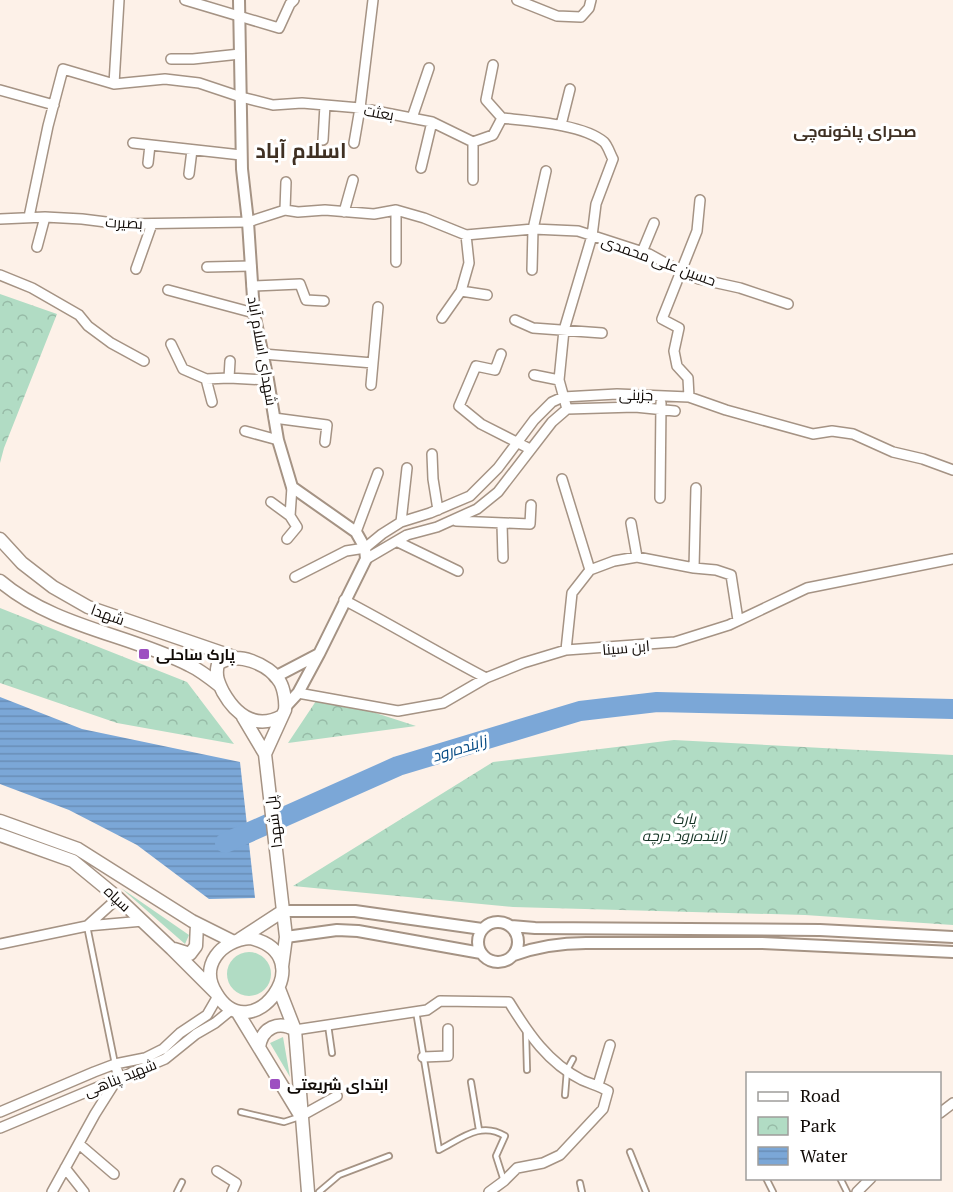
<svg xmlns="http://www.w3.org/2000/svg" width="953" height="1192" font-family="'PT Serif',Cairo,serif">
  <style>
    .grass { fill: #b1dcc4 }
    .park { fill: url(#park-crowns) }
    .water { fill: url(#water-rules) }
    .lines { fill: none; stroke-linecap: round; stroke-linejoin: round }
    .river { stroke: #7ba7d7; stroke-width: 20 }
    .service-casing { stroke: #a59384; stroke-width: 8 }
    .minor-casing { stroke: #a59384; stroke-width: 12 }
    .tertiary-casing { stroke: #a59384; stroke-width: 14 }
    .secondary-casing { stroke: #a59384; stroke-width: 15 }
    .service { stroke: #fff; stroke-width: 4.5 }
    .minor { stroke: #fff; stroke-width: 9 }
    .tertiary { stroke: #fff; stroke-width: 10 }
    .secondary { stroke: #fff; stroke-width: 12 }
    .poi-dot { fill: #9d4fc1; stroke: #fff; stroke-width: 2 }
    .labels { text-anchor: middle; dominant-baseline: central; stroke-width: 6; stroke-linejoin: round; paint-order: stroke }
    .street-label { font-size: 15px; fill: #100a06; stroke: #fff }
    .poi-label { font-size: 15px; font-weight: bold; fill: #100a06; stroke: #fff; text-anchor: start }
    .park-label { font-size: 15px; font-style: italic; fill: #133223; stroke: #fff }
    .neighbourhood-label { font-size: 16px; font-weight: bold; fill: #3f3023; stroke: #fff }
    .water-label { font-size: 16px; font-style: italic; fill: #054a84; stroke: #fff }
    .district-label { font-size: 21px; font-weight: bold; fill: #3f3023; stroke: #fff }
  </style>
  <defs>
    <pattern id="park-crowns" width="20" height="18" patternUnits="userSpaceOnUse" patternTransform="scale(1.5)"><rect width="20" height="18" fill="#b1dcc4"/><path d="M2 6a3 3 0 1 1 6 0M12 15a3 3 0 1 1 6 0" fill="none" stroke="#97bba7"/></pattern>
    <pattern id="water-rules" width="6" height="5" patternUnits="userSpaceOnUse" patternTransform="scale(1.5)"><rect width="6" height="5" fill="#7ba7d7"/><path d="M0 2.5h6" fill="none" stroke="#698eb7"/></pattern>
  </defs>
  <rect width="100%" height="100%" fill="#fdf1e8"/>
  <path class="grass" d="M121,888L189,935L185,944Z
    M227 974a22 22 0 1 1 44 0a22 22 0 1 1-44 0Z
    M283,1037L290,1077L270,1043Z"/>
  <path class="park" d="M0,294L57,314L4,448L0,463Z
    M0,608L187,682L234,744L117,723L0,683Z
    M320,695L416,726L288,743Z
    M674,740L953,755V925L805,915L513,907L293,886L493,762Z"/>
  <path class="water" d="M0,697L82,729L240,762L255,898L209,899L137,845L69,810L0,784Z"/>
  <g class="lines">
    <path class="river" d="M225,843L398,766L580,711L657,702L953,709"/>
    <g class="service-casing">
      <path id="service" d="M87,926L115,1064
        M416,1011L439,1150C462,1138 481,1121 505,1136L496,1156L504,1181
        M328,1025L332,1053
        M526,1033L527,1070
        M471,1082L479,1130
        M565,1095L567,1070L573,1059
        M241,1112L284,1122L299,1117
        M630,1152L646,1192
        M766,1178L773,1192
        M840,1178L847,1192
        M580,1183L582,1192
        M177,1192L182,1182
        M319,1192L339,1175L389,1156"/>
    </g>
    <g class="minor-casing">
      <path id="minor" d="M185,0L279,28L290,4L294,0
        M517,0L557,16L581,17L589,8L591,0
        M171,59H193L240,54
        M493,65L486,100L502,118
        M114,84L119,0
        M0,90L54,105
        M412,118L429,68
        M502,118C529,121 583,124 604,142C608,146 610,154 613,159L596,204L592,236L564,330L559,380L567,409
        M561,125L570,89
        M323,140L325,105
        M133,143L241,155
        M354,143L360,108L373,0
        M148,163L150,145
        M421,168L432,122
        M189,174L192,150
        M473,180V142
        M285,210L286,182
        M344,212L353,180
        M29,217L48,126L63,69L114,84L165,79L199,83L241,97L273,105L302,103L360,108L432,122L473,142L493,135L502,118
        M0,219L45,217L82,219L122,224L248,222L285,210L298,212L325,210L374,214L396,210L424,218L466,235L533,229L578,231L649,254L680,271L699,279L740,288L788,304
        M37,247L45,217
        M642,252L654,223
        M396,262V210
        M207,267L251,266
        M136,269L152,224
        M532,270L533,229L546,171
        M0,275L32,288L79,315L88,326L111,343L144,361
        M252,286L300,284L306,300L324,301
        M168,290L254,313
        M461,291L487,295
        M442,318L461,291L469,263L466,235
        M515,320L533,328L602,333
        M171,344L183,369L206,379L229,378L268,380
        M263,354L373,363
        M501,354L495,370L476,366L459,406L481,424L530,449
        M534,375L559,380
        M229,378L230,361
        M206,379L212,402
        M371,385L378,307
        M689,397L688,378L677,366L674,351L679,328L662,319L697,231L700,200
        M274,418L327,425L325,442
        M245,431L278,440
        M432,454L433,479L438,510
        M562,479L590,570
        M660,498L661,403
        M271,502L290,516
        M456,521L530,524L531,505
        M401,522L407,468
        M631,523L637,557
        M502,524L503,558
        M356,532L378,473
        M287,539L297,527L290,516L292,487
        M398,542L458,571
        M366,559L407,535L437,527L477,509L498,492L552,422L567,409L635,407L675,411
        M694,568L696,488
        M295,577L346,551L365,548L382,534L401,522L430,513L470,496L498,468L534,420L552,402L563,397L617,394L689,397L726,410L813,434L832,431L853,434L893,452L923,459L953,470
        M344,600C392,625 438,653 486,678
        M566,650L572,593L590,570L614,561L637,557L694,568L716,570L731,575L738,620
        M298,693L398,711L443,703L486,678L523,663L566,650L675,642L729,625L807,588L953,559
        M118,898L87,926L143,921
        M0,944L87,926
        M295,1030L427,1010L440,1001L509,1002C528,1033 548,1063 582,1080C591,1084 599,1086 608,1091L603,1109L560,1155L543,1163L517,1168L504,1181L489,1192
        M423,1057L448,1056V1029
        M598,1085L610,1045
        M0,1112L94,1072L115,1064L145,1058L163,1049L180,1033L207,1015L218,996
        M940,1113L953,1103
        M301,1116L337,1096
        M0,1128L165,1059L196,1034L215,1023L231,1010
        M79,1144L114,1174
        M65,1168L84,1192
        M217,1171L236,1183L232,1192
        M52,1192L95,1114L119,1076L115,1064
        M857,1192L871,1178"/>
    </g>
    <g class="tertiary-casing">
      <path id="tertiary" d="M239,0L242,169L248,222L254,313L268,380L278,440L292,487L356,532L365,548L366,559L319,654
        M275,677L319,654L298,693L286,706
        M283,911H355L482,929
        M478 942a20 20 0 1 1 40 0a20 20 0 1 1-40 0Z
        M511,926L535,928L820,930L953,937
        M286,937L337,930L358,931L481,953
        M514,955C539,946 561,943 586,943H762L953,952"/>
    </g>
    <g class="secondary-casing">
      <path id="secondary" d="M0,539L22,563L53,587L88,607L234,657
        M0,581C54,627 128,634 189,665C200,670 210,678 220,686
        M243,717L265,754L286,937L282,967
        M265,754L285,710C286,702 284,689 280,682C269,664 236,650 218,664C215,675 218,682 223,692C236,715 256,730 282,716
        M0,821L78,849L192,921L232,941
        M0,835L73,861L118,898L172,949L215,992
        M250,938C325,955 251,1053 216,993C199,966 221,940 250,938Z
        M240,939L283,911
        M174,949L190,954L196,946L197,924
        M279,989L295,1030L308,1192
        M238,1013L300,1115
        M259,1047C262,1028 278,1020 295,1030"/>
    </g>
    <use href="#service" class="service"/>
    <use href="#minor" class="minor"/>
    <use href="#tertiary" class="tertiary"/>
    <use href="#secondary" class="secondary"/>
  </g>
  <g class="poi-dot">
    <rect x="138" y="648" width="12" height="12" rx="3"/>
    <rect x="269" y="1078" width="12" height="12" rx="3"/>
  </g>
  <g class="labels">
    <g class="street-label">
      <text transform="translate(379 112) rotate(10)">بعثت</text>
      <text transform="translate(124 222) rotate(3)">بصیرت</text>
      <text transform="translate(659 260) rotate(20)">حسین علی محمدی</text>
      <text transform="translate(263 351) rotate(80)">شهدای اسلام آباد</text>
      <text transform="translate(636 394) rotate(1)">جزینی</text>
      <text transform="translate(108 614) rotate(20)">شهدا</text>
      <text transform="translate(626 647) rotate(-5)">ابن سینا</text>
      <text transform="translate(273 822) rotate(-97)">پل شهدا</text>
      <text transform="translate(118 898) rotate(43)">سپاه</text>
      <text transform="translate(120 1077) rotate(-22)">شهید پناهی</text>
    </g>
    <g class="poi-label">
      <text x="156" y="654">پارک ساحلی</text>
      <text x="287" y="1084">ابتدای شریعتی</text>
    </g>
    <g class="park-label">
      <text x="684" y="818">پارک<tspan x="684" dy="17">زاینده‌رود درچه</tspan></text>
    </g>
    <g class="neighbourhood-label">
      <text x="855" y="131">صحرای پاخونه‌چی</text>
    </g>
    <g class="water-label">
      <text transform="translate(459 748) rotate(-17)">زاینده‌رود</text>
    </g>
    <g class="district-label">
      <text x="301" y="150">اسلام آباد</text>
    </g>
  </g>
  <rect x="746" y="1072" width="195" height="108" fill="#ffffff" stroke="#9f9d9b" stroke-width="1.5"/>
  <rect x="758" y="1092" width="30" height="9" fill="#ffffff" stroke="#9f9d9b" stroke-width="1.5"/>
  <text x="800" y="1102" font-size="18" fill="#100a06">Road</text>
  <rect x="758" y="1117" width="30" height="18" fill="url(#park-crowns)" stroke="#9f9d9b" stroke-width="1.5"/>
  <text x="800" y="1132" font-size="18" fill="#100a06">Park</text>
  <rect x="758" y="1147" width="30" height="18" fill="url(#water-rules)" stroke="#9f9d9b" stroke-width="1.5"/>
  <text x="800" y="1162" font-size="18" fill="#100a06">Water</text>
</svg>
